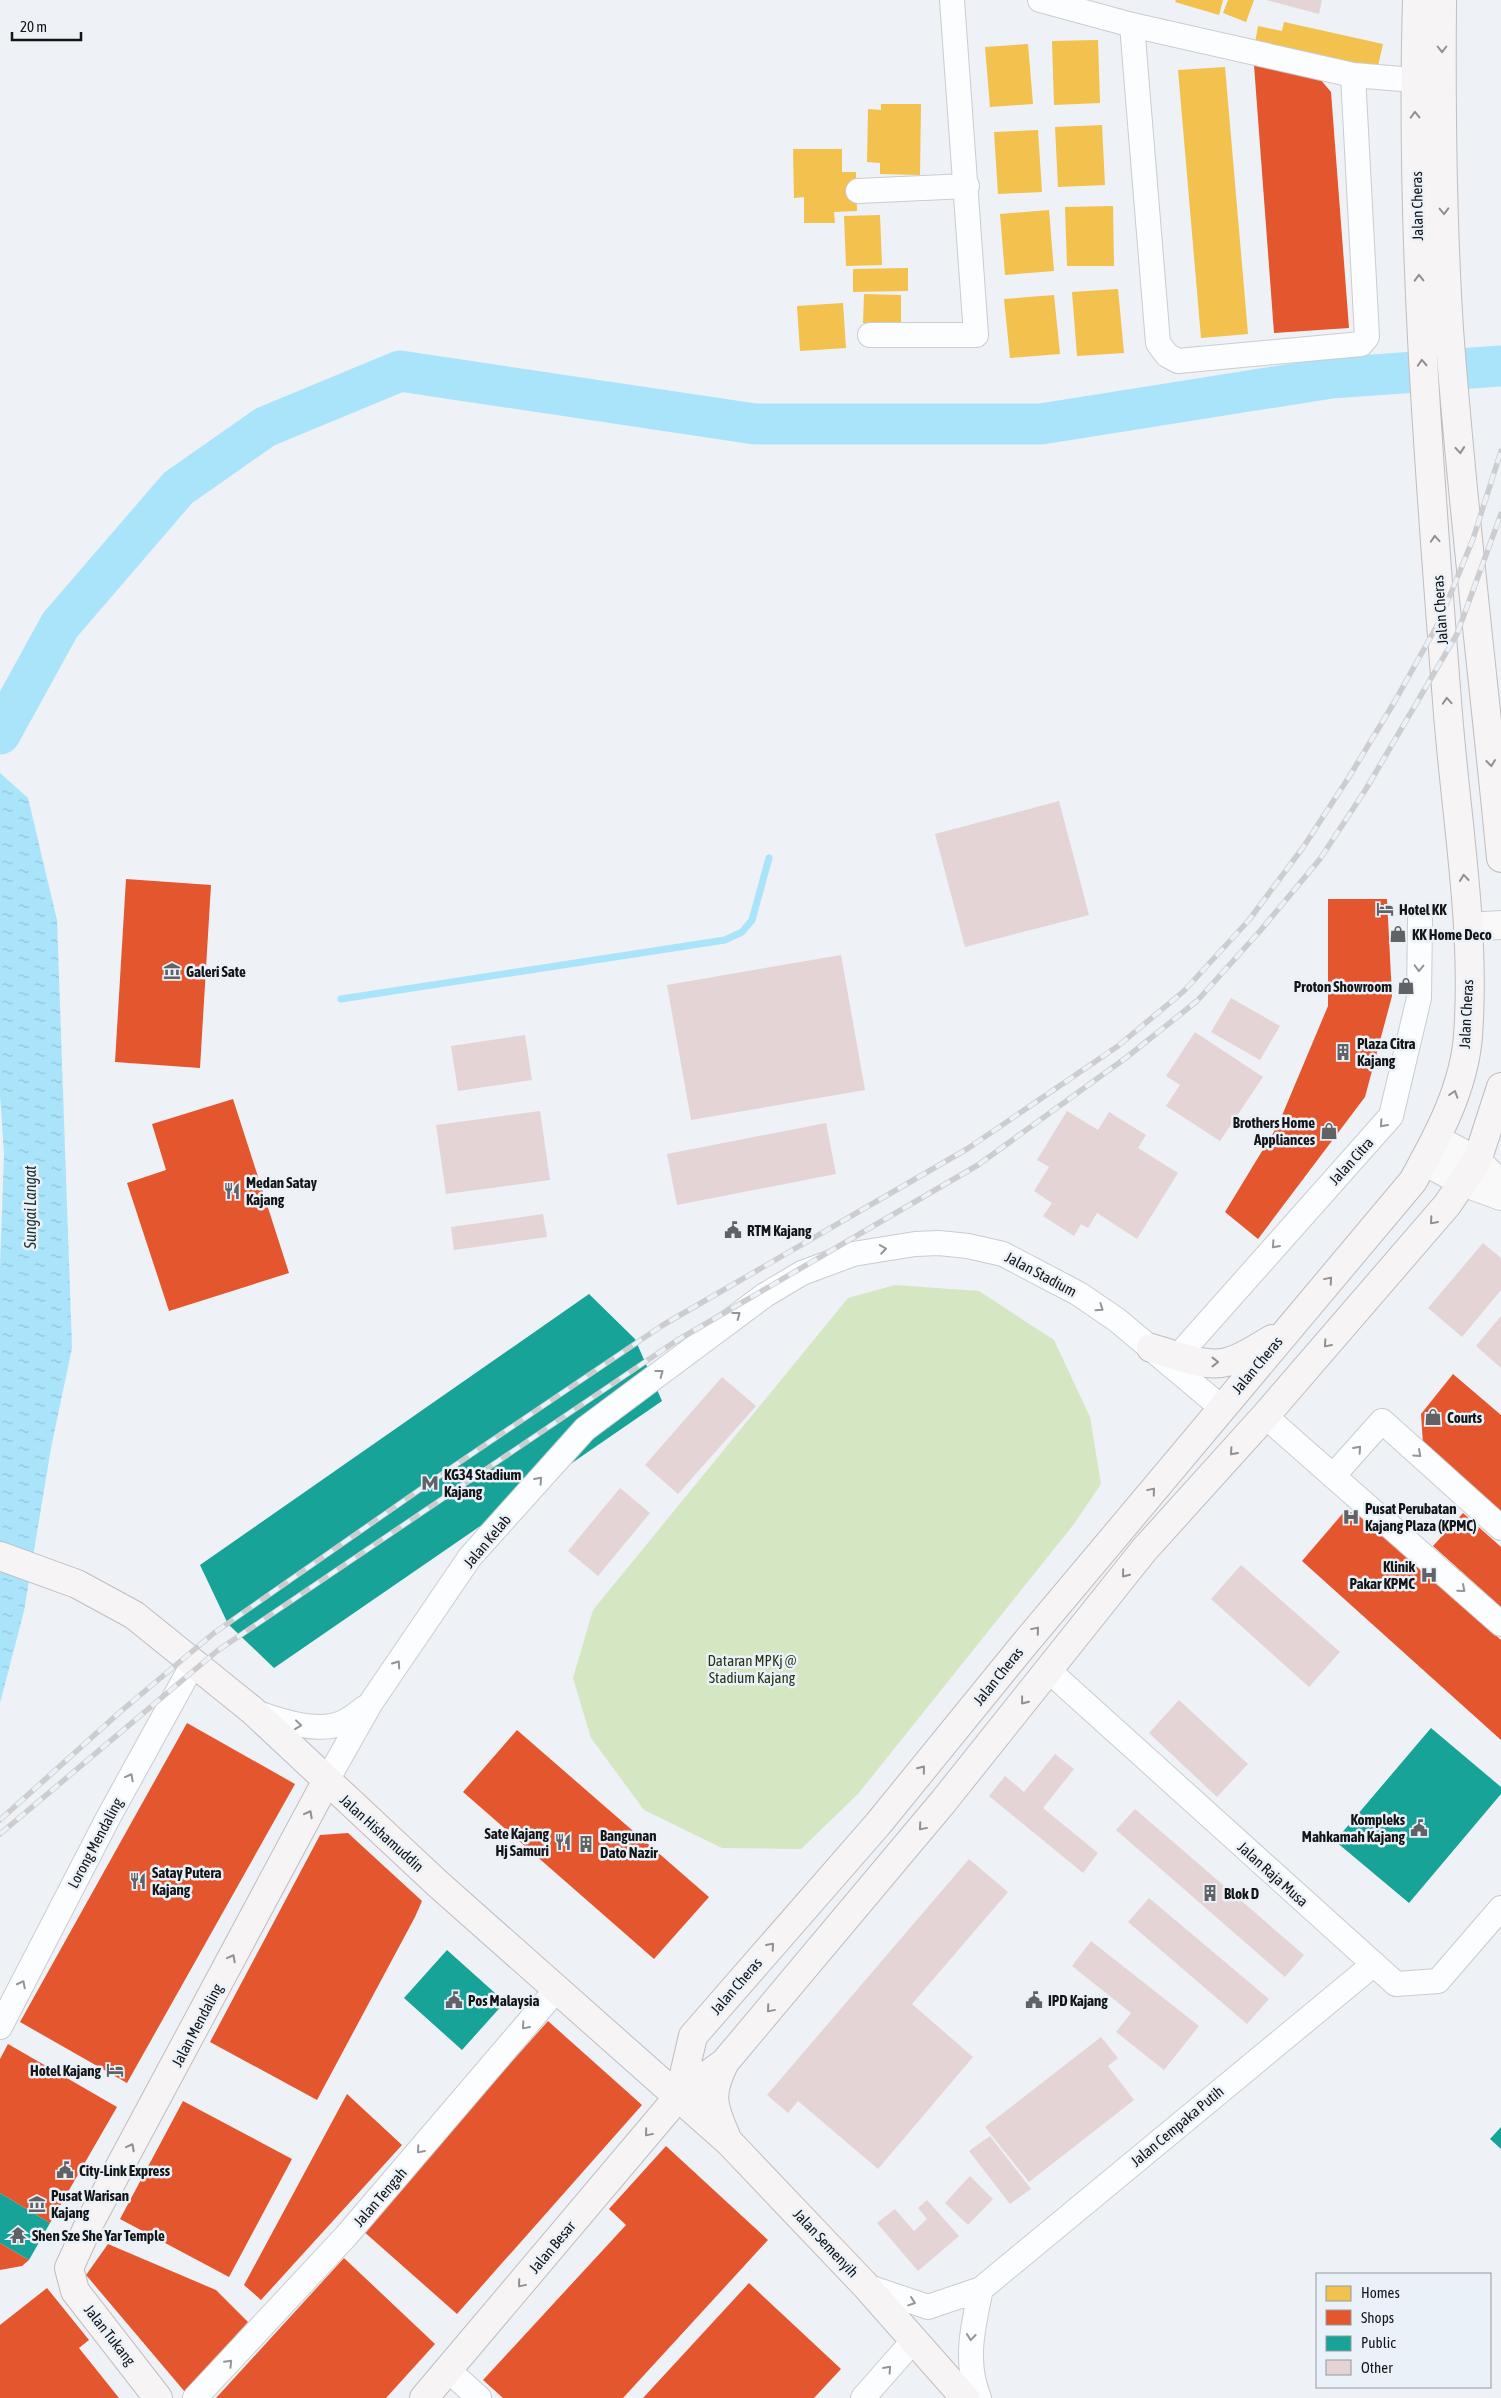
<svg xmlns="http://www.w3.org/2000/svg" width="1501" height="2398" font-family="'Asap Condensed',sans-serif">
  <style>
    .green { fill: #d4e7c2 }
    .water { fill: url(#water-ripples) }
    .homes { fill: #f2c14e }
    .shops { fill: #e4572e }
    .public { fill: #17a398 }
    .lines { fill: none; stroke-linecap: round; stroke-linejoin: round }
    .stream { stroke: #aae4fb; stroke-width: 7 }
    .river { stroke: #aae4fb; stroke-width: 41 }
    .building { fill: #e4d4d5 }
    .street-casing { stroke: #cacccf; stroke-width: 26 }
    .secondary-casing { stroke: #cacccf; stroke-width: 30 }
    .primary-casing { stroke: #c0bcbf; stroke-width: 30 }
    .street { stroke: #fcfdfe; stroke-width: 24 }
    .secondary { stroke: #f9f9f9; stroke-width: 28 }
    .primary { stroke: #f6f4f5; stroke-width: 28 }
    .rail-casing { stroke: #cdcdcf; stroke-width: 5.5 }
    .rail { stroke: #ebf1f8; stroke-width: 4; stroke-dasharray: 11; stroke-linecap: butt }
    .oneway { stroke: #909091 }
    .oneway2 { stroke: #939596 }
    .labels { text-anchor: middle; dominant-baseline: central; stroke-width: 5; stroke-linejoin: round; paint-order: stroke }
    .street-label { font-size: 15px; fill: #131517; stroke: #ebf1f8 }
    .poi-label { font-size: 15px; font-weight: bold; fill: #131517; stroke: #ebf1f8; text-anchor: start }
    .park-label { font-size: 15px; fill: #253413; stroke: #ebf1f8 }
    .water-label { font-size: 16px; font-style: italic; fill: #192d34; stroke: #ebf1f8 }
  </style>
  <defs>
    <pattern id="water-ripples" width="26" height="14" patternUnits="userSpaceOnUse" patternTransform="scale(1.25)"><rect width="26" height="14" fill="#aae4fb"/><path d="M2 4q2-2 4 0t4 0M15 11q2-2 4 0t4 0" fill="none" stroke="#91c3d6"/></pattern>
  </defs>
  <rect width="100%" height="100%" fill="#eef1f5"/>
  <path class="green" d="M895,1285L979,1291L1054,1340L1090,1417L1101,1484L1074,1524L858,1794L801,1849L722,1848L644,1810L591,1738L573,1678L593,1610L848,1298Z"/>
  <path class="water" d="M0,773L28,798L57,920L72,1348L51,1448L24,1611L0,1703V1266L4,1154L0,1095Z"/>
  <path class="homes" d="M1176,0H1223L1219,15L1175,2Z
    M1228,0H1254L1246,22L1223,13Z
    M1284,22L1383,44L1377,70L1255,43L1258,26L1282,31Z
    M1098,40L1100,103L1054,105L1052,41Z
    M1028,44L1033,104L990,107L985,47Z
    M1225,67L1248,334L1201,338L1178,70Z
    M881,104H921L920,175L880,174V163L867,162L868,109L881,110Z
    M1102,125L1105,185L1058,187L1055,127Z
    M1038,130L1042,192L998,194L994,132Z
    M793,149H842V172H856L857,211L834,212L835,223H804V197L794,198Z
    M1113,206L1114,266H1067L1065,207Z
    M1049,210L1054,271L1005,275L1000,214Z
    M880,215L882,265L846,266L844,216Z
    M908,268V291L853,292V269Z
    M1118,289L1124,353L1077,356L1072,292Z
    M864,294L901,295V323H863Z
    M1054,295L1060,354L1010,358L1004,299Z
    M843,303L846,348L800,351L797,306Z"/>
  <path class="shops" d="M1265,59L1315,73L1331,92L1349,328L1274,333L1254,65Z
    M126,879L211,885L200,1068L115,1062Z
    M1328,899H1387L1392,996L1365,1097L1258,1239L1225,1212L1278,1125L1328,1006Z
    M233,1099L289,1273L169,1311L127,1183L166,1170L152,1124Z
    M1453,1374L1501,1415V1513L1423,1444L1421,1414Z
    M1344,1512L1360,1513L1501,1640V1740L1302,1561Z
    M1463,1513L1501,1547V1607L1433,1546Z
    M187,1723L295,1784L127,2083L20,2022Z
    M517,1730L709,1897L654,1959L463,1792Z
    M348,1833L422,1901L415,1917L317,2100L210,2042L320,1835Z
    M548,2021L642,2105L457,2314L362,2230Z
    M8,2044L117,2107L50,2223L0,2193V2059Z
    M347,2094L402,2145L261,2300L244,2285Z
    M183,2101L292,2159L229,2277L120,2219Z
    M666,2146L768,2240L623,2398H503L483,2380L626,2225L609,2209Z
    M0,2243L29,2260L22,2266L0,2270Z
    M108,2244L216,2290L248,2322L185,2392L86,2275Z
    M344,2258L435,2344L386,2398H216Z
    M749,2283L841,2369L814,2398H643Z
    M47,2288L89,2340L79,2348L119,2398H0V2325Z"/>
  <path class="public" d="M589,1294L635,1339L662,1401L274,1668L228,1624L200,1565Z
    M1431,1728L1501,1787V1794L1409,1903L1335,1841Z
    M447,1950L505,2002L462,2050L404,1998Z
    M1501,2127V2149L1490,2139Z
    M0,2193L50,2223L29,2260L0,2243Z"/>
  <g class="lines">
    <path class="stream" d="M341,999L725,940L742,932L752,920L769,858"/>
    <path class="river" d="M0,734L60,625L178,488L265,427L400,371L755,424H1041L1331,378L1501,366"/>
  </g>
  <path class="building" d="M1266,0H1322L1319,14Z
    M1059,801L1089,915L965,947L935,834Z
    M841,955L865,1090L691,1120L667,985Z
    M1231,998L1280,1026L1260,1060L1211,1032Z
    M1195,1032L1263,1077L1220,1141L1166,1106L1180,1085L1166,1076Z
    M525,1035L532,1080L458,1091L451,1046Z
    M540,1111L550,1180L446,1194L436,1125Z
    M1067,1111L1098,1130L1109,1112L1146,1135L1138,1148L1178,1173L1137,1239L1097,1213L1088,1228L1081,1224L1074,1236L1043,1216L1052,1203L1034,1191L1049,1167L1037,1160Z
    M826,1123L836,1174L677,1205L667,1154Z
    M543,1214L547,1237L454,1250L451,1227Z
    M1483,1243L1501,1258V1290L1462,1337L1428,1308Z
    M1501,1316V1368L1476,1346Z
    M722,1377L756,1406L678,1494L645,1465Z
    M620,1488L650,1513L598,1576L568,1551Z
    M1241,1565L1340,1652L1309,1687L1211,1599Z
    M1179,1700L1248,1764L1217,1797L1149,1733Z
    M1055,1754L1074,1769L1043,1808L1098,1853L1083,1873L989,1796L1005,1776L1024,1792Z
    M1135,1809L1304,1955L1285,1977L1116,1830Z
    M969,1859L1008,1892L912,2004L973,2057L878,2169L798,2101L788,2113L767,2095Z
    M1149,1898L1269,1999L1247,2024L1128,1922Z
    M1091,1941L1199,2026L1164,2070L1116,2032L1131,2013L1072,1966Z
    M1101,2037L1118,2058L1108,2066L1134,2100L1029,2182L985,2127Z
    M990,2136L1031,2189L1010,2204L969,2151Z
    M970,2176L993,2199L968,2225L945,2203Z
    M927,2200L959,2236L918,2271L877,2223L895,2209L914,2231L927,2219L918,2208Z"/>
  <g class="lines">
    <g class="street-casing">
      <path id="street" d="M1040,0L1132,25L1353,75L1414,80
        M1132,25L1158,343L1167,355L1178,361L1361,344L1367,337L1353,75
        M858,191L967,186
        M870,335H976L952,0
        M1178,1356L1391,1116L1419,998L1420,919
        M1265,1416L1501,1624
        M1333,1476L1382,1421L1501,1528
        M1048,1670L1396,1984L1438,1981L1501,1908
        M258,1713C280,1721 321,1734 344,1722C352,1718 359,1712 366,1707
        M326,1782L370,1704L470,1557L585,1429L765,1295L802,1273L853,1254L915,1244L939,1243L968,1246L1003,1254L1079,1294L1117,1320L1222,1408
        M0,2027L108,1818L194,1662
        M866,2286L928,2307L981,2289L1374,1964
        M448,2370L479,2398
        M195,2398L346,2236L557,1989
        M863,2398L914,2340
        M979,2398C964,2362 973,2326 981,2289"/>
    </g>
    <g class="secondary-casing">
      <path id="secondary" d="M1469,927L1501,925
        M1436,1139L1477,1161L1494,1178
        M1424,1161L1463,1182L1501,1196"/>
    </g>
    <g class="primary-casing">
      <path id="primary" d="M1442,0C1441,110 1442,219 1449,329C1462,506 1484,682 1501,858
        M1151,1348C1174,1354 1203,1368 1227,1362C1243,1358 1257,1348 1272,1339
        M0,1556L77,1584L134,1615L252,1710L438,1884L729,2142L866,2286L965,2398
        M725,2062C709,2093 712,2105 726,2136
        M679,2096L693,2036L878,1824L1022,1647L1413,1181C1438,1136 1464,1088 1468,1036C1476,924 1455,813 1447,701C1429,468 1410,234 1417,0
        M158,2398L75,2291L69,2268L90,2222L326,1782
        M424,2398L679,2096L725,2062L943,1802L1144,1550L1265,1416L1447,1205L1477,1161L1501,1087"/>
    </g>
    <use href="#street" class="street"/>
    <use href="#secondary" class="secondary"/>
    <use href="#primary" class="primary"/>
    <g class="rail-casing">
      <path id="rail" d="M0,1820L120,1712L214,1633L448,1470L663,1325L967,1149L1118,1046L1184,991L1249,920L1304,846L1349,777L1395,701L1439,622L1473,539L1501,451
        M0,1834L217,1651L676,1341L978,1165L1127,1057L1197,1001L1260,931L1320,859L1366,789L1457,634L1501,514"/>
    </g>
    <use href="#rail" class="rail"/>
  </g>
  <defs><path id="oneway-chevron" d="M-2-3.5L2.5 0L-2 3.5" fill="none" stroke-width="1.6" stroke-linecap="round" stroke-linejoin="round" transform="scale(1.25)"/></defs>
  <g class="oneway">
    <use href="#oneway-chevron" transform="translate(1442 49) rotate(90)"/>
    <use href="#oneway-chevron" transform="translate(1415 115) rotate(-91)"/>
    <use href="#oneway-chevron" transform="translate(1444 211) rotate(88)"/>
    <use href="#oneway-chevron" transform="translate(1419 278) rotate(-91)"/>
    <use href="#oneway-chevron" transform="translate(1422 363) rotate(-93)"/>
    <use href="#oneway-chevron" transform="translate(1460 450) rotate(85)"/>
    <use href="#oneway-chevron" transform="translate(1435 539) rotate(-94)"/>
    <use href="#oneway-chevron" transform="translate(1447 701) rotate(-94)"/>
    <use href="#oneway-chevron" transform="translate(1491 763) rotate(83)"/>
    <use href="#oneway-chevron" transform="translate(1464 878) rotate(-96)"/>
    <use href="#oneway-chevron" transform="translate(1454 1094) rotate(-72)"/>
    <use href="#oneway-chevron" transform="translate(1433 1221) rotate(131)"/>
    <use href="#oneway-chevron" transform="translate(1329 1280) rotate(-50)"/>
    <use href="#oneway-chevron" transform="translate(1327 1344) rotate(131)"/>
    <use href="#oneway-chevron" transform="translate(1215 1362)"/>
    <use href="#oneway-chevron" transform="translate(1233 1452) rotate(132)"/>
    <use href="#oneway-chevron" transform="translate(1152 1491) rotate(-50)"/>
    <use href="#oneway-chevron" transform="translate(1125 1574) rotate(129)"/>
    <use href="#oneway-chevron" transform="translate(1036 1630) rotate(-50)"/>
    <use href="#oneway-chevron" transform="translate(1024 1701) rotate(128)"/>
    <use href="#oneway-chevron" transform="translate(922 1769) rotate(-51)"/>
    <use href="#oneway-chevron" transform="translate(309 1814) rotate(-62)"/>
    <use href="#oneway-chevron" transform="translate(922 1827) rotate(130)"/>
    <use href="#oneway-chevron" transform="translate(771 1946) rotate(-49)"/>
    <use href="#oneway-chevron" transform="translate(232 1958) rotate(-62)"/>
    <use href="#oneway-chevron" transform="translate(770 2009) rotate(130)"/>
    <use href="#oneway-chevron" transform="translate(648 2133) rotate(130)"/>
    <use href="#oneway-chevron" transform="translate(131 2147) rotate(-62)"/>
    <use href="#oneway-chevron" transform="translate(521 2284) rotate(130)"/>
  </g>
  <g class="oneway2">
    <use href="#oneway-chevron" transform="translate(1419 968) rotate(91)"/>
    <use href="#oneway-chevron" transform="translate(1383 1124) rotate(132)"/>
    <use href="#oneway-chevron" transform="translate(1275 1245) rotate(132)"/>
    <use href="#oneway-chevron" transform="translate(883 1249) rotate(-9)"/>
    <use href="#oneway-chevron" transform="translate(1100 1308) rotate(34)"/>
    <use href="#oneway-chevron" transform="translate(737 1315) rotate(-37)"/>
    <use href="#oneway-chevron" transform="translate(660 1373) rotate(-37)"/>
    <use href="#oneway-chevron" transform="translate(1358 1449) rotate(-48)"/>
    <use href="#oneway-chevron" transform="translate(1418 1454) rotate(42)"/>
    <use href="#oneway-chevron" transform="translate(539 1480) rotate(-48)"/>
    <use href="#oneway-chevron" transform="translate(1462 1589) rotate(41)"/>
    <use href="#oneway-chevron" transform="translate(397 1664) rotate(-55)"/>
    <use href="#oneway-chevron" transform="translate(298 1725) rotate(6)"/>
    <use href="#oneway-chevron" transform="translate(130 1777) rotate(-62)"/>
    <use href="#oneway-chevron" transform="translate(22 1984) rotate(-63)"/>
    <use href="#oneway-chevron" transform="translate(525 2026) rotate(131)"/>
    <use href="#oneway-chevron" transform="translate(420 2150) rotate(131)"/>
    <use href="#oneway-chevron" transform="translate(912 2302) rotate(19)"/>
    <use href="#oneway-chevron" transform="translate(971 2337) rotate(96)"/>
    <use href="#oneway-chevron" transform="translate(229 2363) rotate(-46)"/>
    <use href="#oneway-chevron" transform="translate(888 2369) rotate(-48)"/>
  </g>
  <defs>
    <g id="hotel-bare" transform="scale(1.35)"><path d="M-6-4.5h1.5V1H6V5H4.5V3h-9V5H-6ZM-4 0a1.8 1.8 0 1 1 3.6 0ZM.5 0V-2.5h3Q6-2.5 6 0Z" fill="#606265" stroke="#ebf1f8" stroke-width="2.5" paint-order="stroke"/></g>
    <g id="shop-bare" transform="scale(1.35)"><path d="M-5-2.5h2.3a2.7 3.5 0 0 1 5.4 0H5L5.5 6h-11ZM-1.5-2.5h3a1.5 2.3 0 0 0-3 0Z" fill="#606265" stroke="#ebf1f8" stroke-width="2.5" paint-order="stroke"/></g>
    <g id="museum-bare" transform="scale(1.35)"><path d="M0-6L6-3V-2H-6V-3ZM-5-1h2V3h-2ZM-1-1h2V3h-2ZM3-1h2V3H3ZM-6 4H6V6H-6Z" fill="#606265" stroke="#ebf1f8" stroke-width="2.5" paint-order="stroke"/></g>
    <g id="building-bare" transform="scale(1.35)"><path d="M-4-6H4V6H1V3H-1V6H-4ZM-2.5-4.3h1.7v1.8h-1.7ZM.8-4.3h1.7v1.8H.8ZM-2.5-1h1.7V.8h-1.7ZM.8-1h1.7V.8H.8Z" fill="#606265" stroke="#ebf1f8" stroke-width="2.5" paint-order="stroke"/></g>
    <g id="restaurant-bare" transform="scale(1.35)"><path d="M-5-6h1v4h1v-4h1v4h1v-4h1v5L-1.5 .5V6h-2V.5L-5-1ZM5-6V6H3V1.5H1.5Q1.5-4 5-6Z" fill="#606265" stroke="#ebf1f8" stroke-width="2.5" paint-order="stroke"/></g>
    <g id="civic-bare" transform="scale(1.35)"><path d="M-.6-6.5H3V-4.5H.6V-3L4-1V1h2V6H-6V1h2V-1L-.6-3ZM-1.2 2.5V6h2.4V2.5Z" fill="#606265" stroke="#ebf1f8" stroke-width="2.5" paint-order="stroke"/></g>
    <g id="metro-bare" transform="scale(1.35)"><path d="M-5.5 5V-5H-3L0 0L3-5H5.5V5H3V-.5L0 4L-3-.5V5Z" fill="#606265" stroke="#ebf1f8" stroke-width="2.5" paint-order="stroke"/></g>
    <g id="hospital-bare" transform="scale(1.35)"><path d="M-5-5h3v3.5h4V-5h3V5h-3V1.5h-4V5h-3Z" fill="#606265" stroke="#ebf1f8" stroke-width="2.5" paint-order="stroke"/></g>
    <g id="temple-bare" transform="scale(1.35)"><path d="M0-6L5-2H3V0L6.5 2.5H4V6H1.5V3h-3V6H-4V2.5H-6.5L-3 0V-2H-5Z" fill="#606265" stroke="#ebf1f8" stroke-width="2.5" paint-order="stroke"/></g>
  </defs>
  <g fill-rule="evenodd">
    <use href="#hotel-bare" x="1385" y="909"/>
    <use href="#shop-bare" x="1398" y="934"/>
    <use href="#museum-bare" x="172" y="971"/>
    <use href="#shop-bare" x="1406" y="986"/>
    <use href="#building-bare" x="1343" y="1052"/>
    <use href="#shop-bare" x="1329" y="1131"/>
    <use href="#restaurant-bare" x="232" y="1191"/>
    <use href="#civic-bare" x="733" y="1230"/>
    <use href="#shop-bare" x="1433" y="1417"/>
    <use href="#metro-bare" x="430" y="1483"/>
    <use href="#hospital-bare" x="1351" y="1517"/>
    <use href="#hospital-bare" x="1429" y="1575"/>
    <use href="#civic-bare" x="1419" y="1828"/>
    <use href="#restaurant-bare" x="563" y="1842"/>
    <use href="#building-bare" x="586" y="1844"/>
    <use href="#restaurant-bare" x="138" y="1881"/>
    <use href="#building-bare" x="1210" y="1893"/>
    <use href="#civic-bare" x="454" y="2000"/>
    <use href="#civic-bare" x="1034" y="2000"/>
    <use href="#hotel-bare" x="115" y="2070"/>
    <use href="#civic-bare" x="65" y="2170"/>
    <use href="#museum-bare" x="37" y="2204"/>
    <use href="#temple-bare" x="18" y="2235"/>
  </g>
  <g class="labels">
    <g class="street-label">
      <text transform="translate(1417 206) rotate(-91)">Jalan Cheras</text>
      <text transform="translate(1440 610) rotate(-94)">Jalan Cheras</text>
      <text transform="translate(1466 1014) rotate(-87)">Jalan Cheras</text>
      <text transform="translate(1351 1161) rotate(-48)">Jalan Citra</text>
      <text transform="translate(1041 1274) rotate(28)">Jalan Stadium</text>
      <text transform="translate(1257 1365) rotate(-50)">Jalan Cheras</text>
      <text transform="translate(487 1541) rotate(-50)">Jalan Kelab</text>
      <text transform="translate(998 1676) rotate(-51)">Jalan Cheras</text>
      <text transform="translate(382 1833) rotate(42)">Jalan Hishamuddin</text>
      <text transform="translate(95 1843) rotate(-62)">Lorong Mendaling</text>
      <text transform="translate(1273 1874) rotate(42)">Jalan Raja Musa</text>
      <text transform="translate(736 1986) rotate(-49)">Jalan Cheras</text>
      <text transform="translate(197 2025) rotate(-62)">Jalan Mendaling</text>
      <text transform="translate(1177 2126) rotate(-40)">Jalan Cempaka Putih</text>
      <text transform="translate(380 2197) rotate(-49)">Jalan Tengah</text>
      <text transform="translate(826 2243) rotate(47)">Jalan Semenyih</text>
      <text transform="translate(552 2247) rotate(-50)">Jalan Besar</text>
      <text transform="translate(110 2335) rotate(52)">Jalan Tukang</text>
    </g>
    <g class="poi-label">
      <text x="1399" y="909">Hotel KK</text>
      <text x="1412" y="934">KK Home Deco</text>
      <text x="186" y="971">Galeri Sate</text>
      <text x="1392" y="986" text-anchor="end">Proton Showroom</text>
      <text x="1357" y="1043">Plaza Citra<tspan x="1357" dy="17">Kajang</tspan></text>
      <text x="1315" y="1122" text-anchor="end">Brothers Home<tspan x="1315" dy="17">Appliances</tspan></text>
      <text x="246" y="1182">Medan Satay<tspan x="246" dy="17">Kajang</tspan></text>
      <text x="747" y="1230">RTM Kajang</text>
      <text x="1447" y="1417">Courts</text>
      <text x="444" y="1474">KG34 Stadium<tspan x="444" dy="17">Kajang</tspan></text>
      <text x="1365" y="1508">Pusat Perubatan<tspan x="1365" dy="17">Kajang Plaza (KPMC)</tspan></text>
      <text x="1415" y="1566" text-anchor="end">Klinik<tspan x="1415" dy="17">Pakar KPMC</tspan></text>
      <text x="1405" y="1819" text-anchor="end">Kompleks<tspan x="1405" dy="17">Mahkamah Kajang</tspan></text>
      <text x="549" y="1833" text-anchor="end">Sate Kajang<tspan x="549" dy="17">Hj Samuri</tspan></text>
      <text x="600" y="1835">Bangunan<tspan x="600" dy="17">Dato Nazir</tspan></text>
      <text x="152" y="1872">Satay Putera<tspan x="152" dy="17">Kajang</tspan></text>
      <text x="1224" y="1893">Blok D</text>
      <text x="468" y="2000">Pos Malaysia</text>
      <text x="1048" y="2000">IPD Kajang</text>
      <text x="101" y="2070" text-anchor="end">Hotel Kajang</text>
      <text x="79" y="2170">City-Link Express</text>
      <text x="51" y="2195">Pusat Warisan<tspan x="51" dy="17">Kajang</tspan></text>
      <text x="32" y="2235">Shen Sze She Yar Temple</text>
    </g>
    <g class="park-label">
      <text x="752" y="1660">Dataran MPKj @<tspan x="752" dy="17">Stadium Kajang</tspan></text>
    </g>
    <g class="water-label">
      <text transform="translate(30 1207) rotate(-90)">Sungai Langat</text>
    </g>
  </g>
  <rect x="1316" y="2273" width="175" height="115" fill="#ebf1f8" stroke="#95999e"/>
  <rect x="1326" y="2286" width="25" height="15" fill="#f2c14e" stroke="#95999e"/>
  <text x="1361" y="2298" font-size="15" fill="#131517">Homes</text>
  <rect x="1326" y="2310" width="25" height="15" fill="#e4572e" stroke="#95999e"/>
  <text x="1361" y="2323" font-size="15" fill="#131517">Shops</text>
  <rect x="1326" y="2336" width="25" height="15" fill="#17a398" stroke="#95999e"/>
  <text x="1361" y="2348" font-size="15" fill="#131517">Public</text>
  <rect x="1326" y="2360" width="25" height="15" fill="#e4d4d5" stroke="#95999e"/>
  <text x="1361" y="2373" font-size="15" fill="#131517">Other</text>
  <path d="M12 32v8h69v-8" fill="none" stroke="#131517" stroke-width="2.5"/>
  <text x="20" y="32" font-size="15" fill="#131517" stroke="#ebf1f8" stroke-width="4" paint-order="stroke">20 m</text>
</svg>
